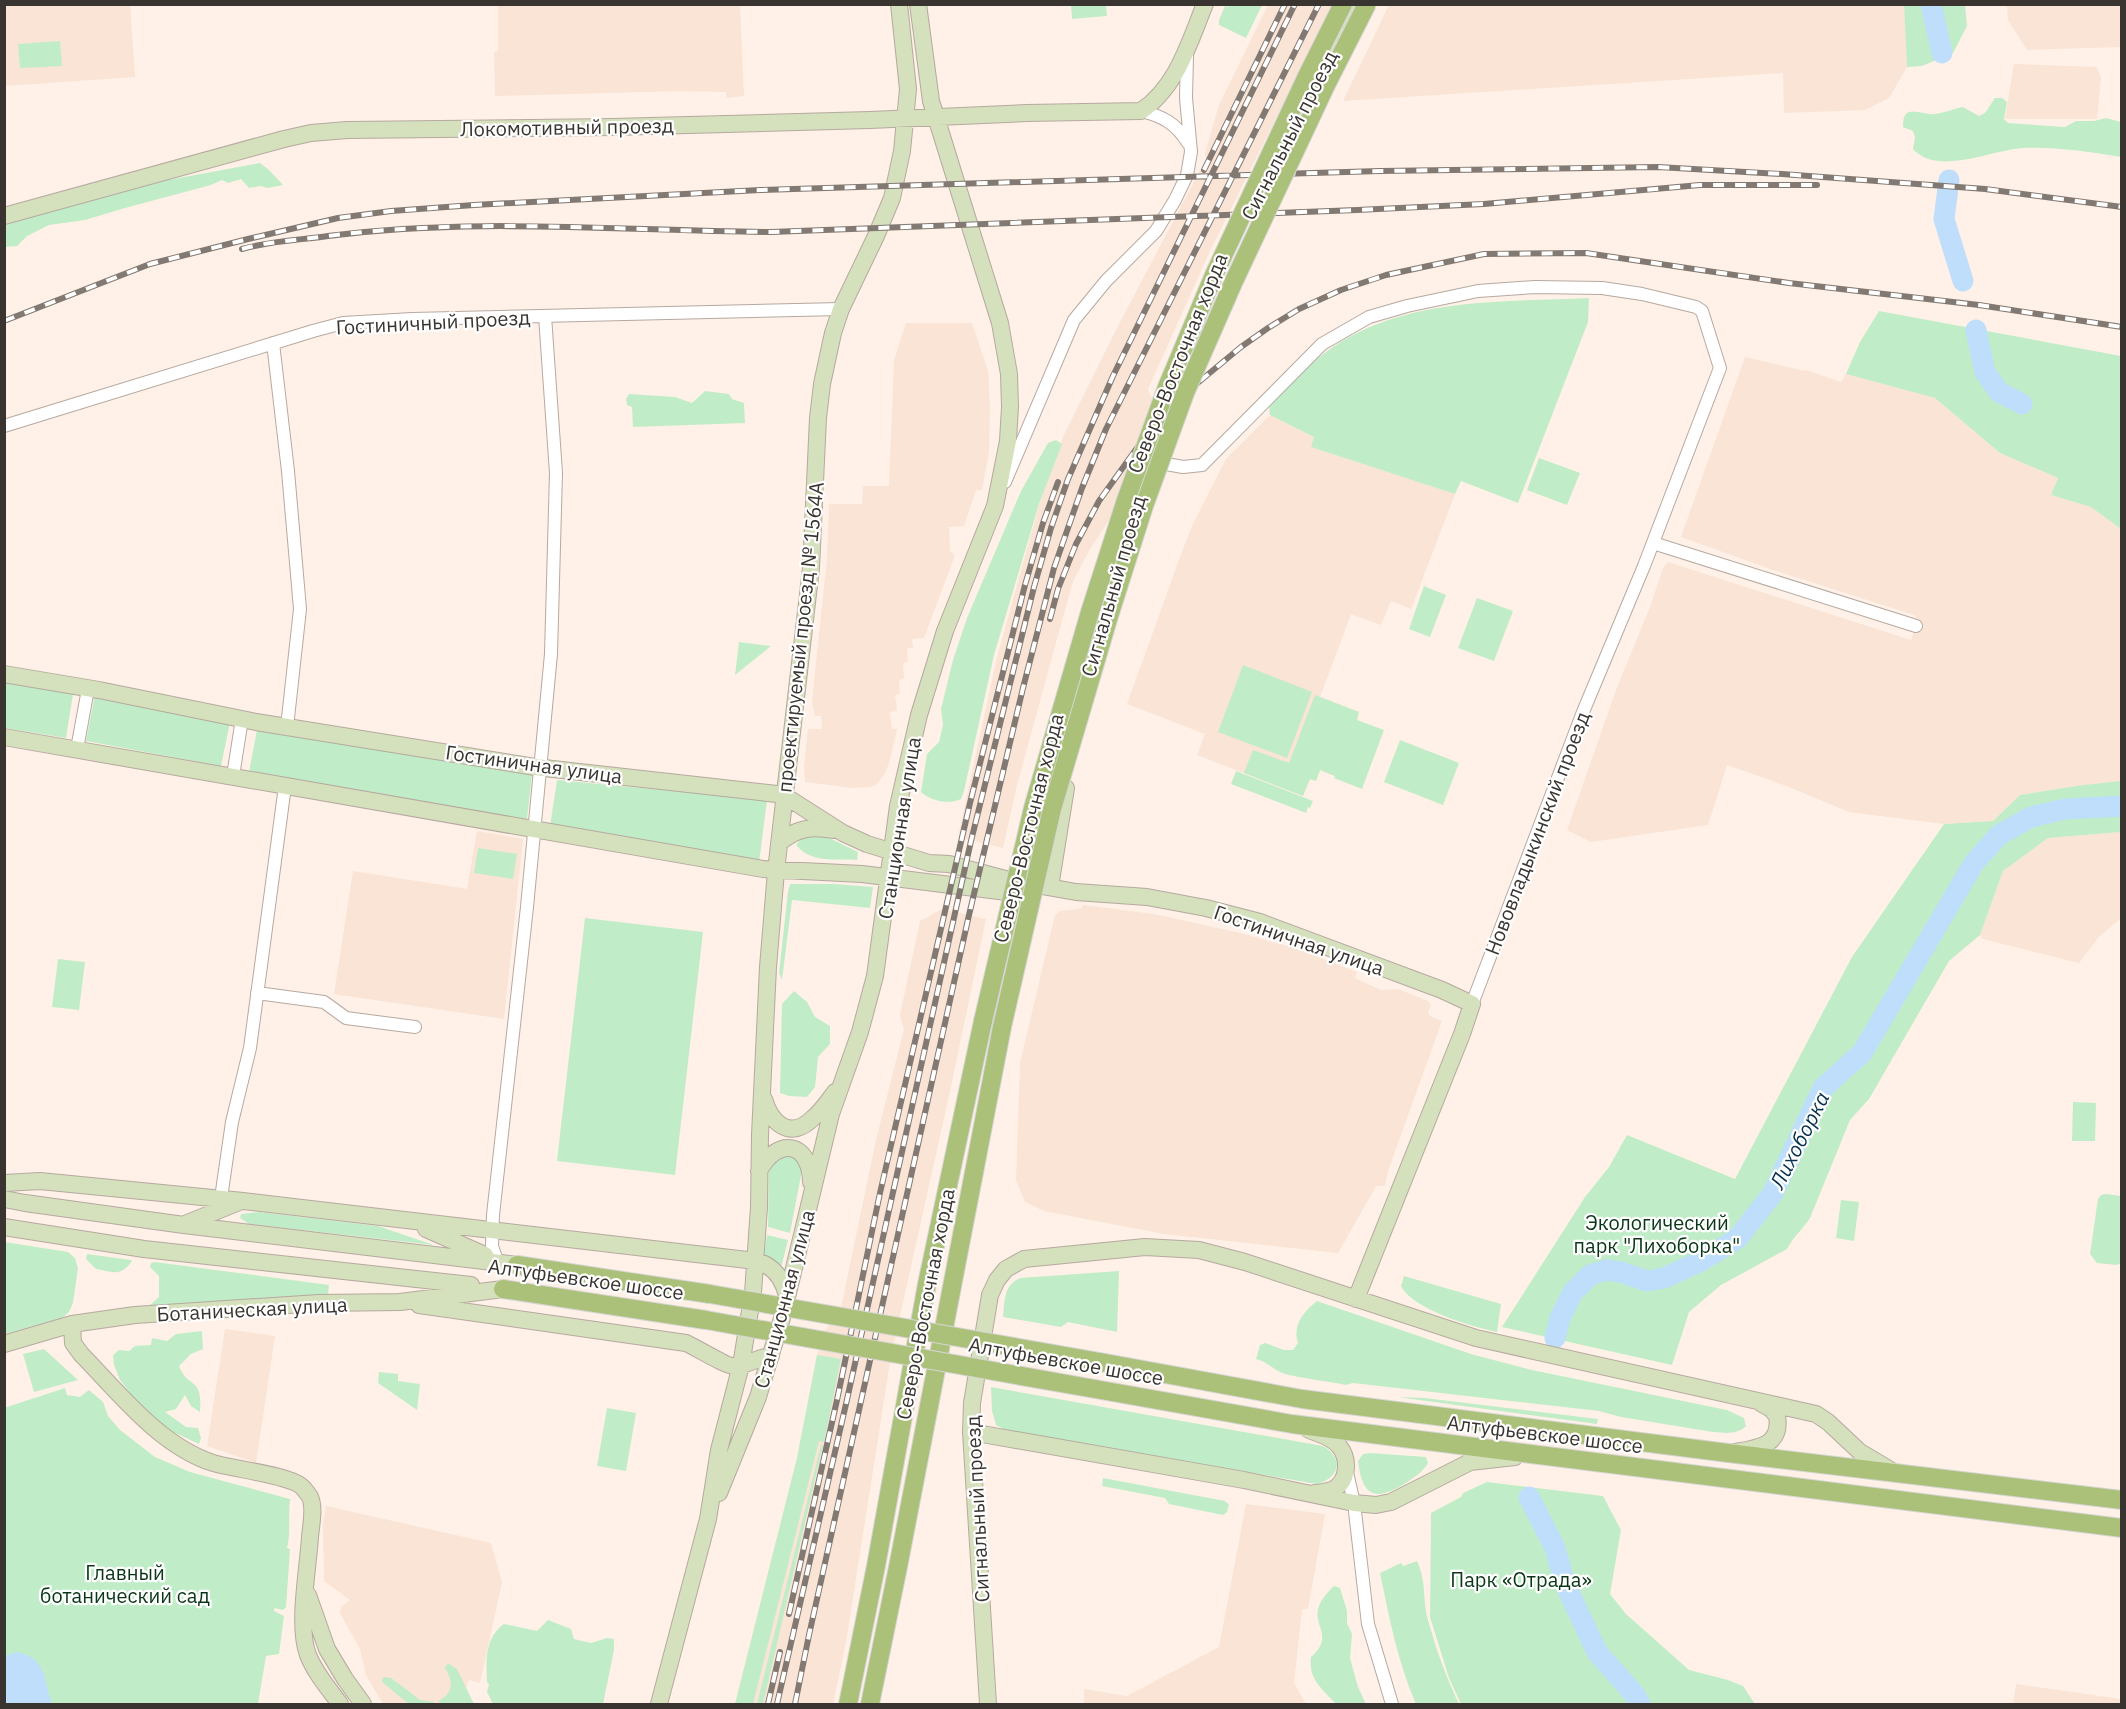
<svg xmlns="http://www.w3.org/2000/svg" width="2126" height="1709" font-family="'IBM Plex Sans',sans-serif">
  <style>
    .built { fill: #f9e4d6 }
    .green { fill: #c0edc7 }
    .water { fill: #bedefc }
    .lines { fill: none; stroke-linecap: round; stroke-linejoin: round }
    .river { stroke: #bedefc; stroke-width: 21 }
    .street-casing { stroke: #b6a9a0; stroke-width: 14 }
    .secondary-casing { stroke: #b6a9a0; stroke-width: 18 }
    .primary-casing { stroke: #d7d6d6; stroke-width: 20 }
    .street { stroke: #fff; stroke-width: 12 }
    .secondary { stroke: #d5e0bc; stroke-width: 16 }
    .primary { stroke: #abc17a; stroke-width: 18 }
    .rail-casing { stroke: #827973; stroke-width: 6 }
    .rail { stroke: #fff; stroke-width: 4; stroke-dasharray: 11; stroke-linecap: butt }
    .primary-bridge-casing { stroke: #d7d6d6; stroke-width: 20; stroke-linecap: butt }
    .primary-bridge { stroke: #abc17a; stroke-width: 18 }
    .labels { text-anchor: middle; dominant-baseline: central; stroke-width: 4.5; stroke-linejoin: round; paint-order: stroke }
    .street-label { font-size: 20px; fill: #393430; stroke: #fff }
    .park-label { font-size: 20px; fill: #0a3617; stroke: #fff }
    .water-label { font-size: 21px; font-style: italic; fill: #06304f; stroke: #fff }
  </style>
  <rect width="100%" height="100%" fill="#fff1e7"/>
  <path class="built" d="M5,5H130L135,77L5,86Z
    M498,5H740L744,96L726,98V92L681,91L495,96L494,52L498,51Z
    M1268,5H1332L1210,251L1148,389L1153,402L1117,508L1090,549L1073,581L1017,785L1003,848L958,837L997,657L1040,502L1063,437L1118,326L1206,159L1205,154L1219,105Z
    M1389,5H1904L1907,67L1889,98L1865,110L1784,113L1783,73L1343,101Z
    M2007,5H2121V47L2027,50L2008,20Z
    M2014,64L2097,67L2101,78L2097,119H2005Z
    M906,323H972L988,371L990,406L989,452L982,490H976L964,526L949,527L950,551L955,555L924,638L912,639L913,648H907L908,662L903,663L904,679L899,680L900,694L895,695L897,711L890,712L892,729H897L889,763L885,773L877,784L870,787L853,788L805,782L804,767L808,729H822L821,716H815L812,701L827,559L829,504H862L863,486H889L894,360Z
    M1745,357L1805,371L1806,370L1841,382L1846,374L1935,398L2000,453L2058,478L2051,495L2091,507L2121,529V781L2083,785L2020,795L1993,821L1944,824L1849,812L1784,785L1727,765L1708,825L1591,842L1567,830L1616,690L1650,607L1663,568L1668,562L1911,640L1918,619L1914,615L1770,569L1681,537Z
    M1270,415L1314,437L1311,447L1455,494L1411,609L1391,601L1381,625L1351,614L1320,697L1359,712L1335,776L1320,770L1316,781L1310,779L1303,796L1197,755L1205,734L1127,704L1183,549L1193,524L1226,459Z
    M477,831L523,839L504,1019L334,994L353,871L467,889Z
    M2121,832V918L2099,937L2079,963L1983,939L1980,935L2003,871L2048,838Z
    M1083,905L1154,914L1240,933L1295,948L1357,972L1355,978L1381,990L1398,989L1428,1001L1431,1005L1428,1012L1430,1016L1442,1021L1388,1171L1385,1186H1376L1338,1253L1164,1234L1044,1211L1025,1202L1016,1180L1020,1063L1055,915L1060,911L1078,909L1082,908Z
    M942,909L986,919L949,1096L891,1356L846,1642L833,1704H735L797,1458L817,1355L824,1332L841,1308L876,1140L904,1029L900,1015L920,921Z
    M225,1329L275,1336L256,1463L207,1446Z
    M1246,1504L1325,1514L1308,1609H1302L1294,1683L1306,1704H1084V1689L1127,1696L1219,1647Z
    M326,1506L491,1543L502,1582L480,1683L469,1680L460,1704H383L366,1675L360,1649L340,1613L341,1607L350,1600L324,1581L323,1524Z
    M2016,1684L2121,1699V1704H2013Z"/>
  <path class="green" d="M1071,5H1106L1107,16L1072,19Z
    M1229,5H1262L1246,38L1219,25V20L1225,6L1228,7Z
    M1904,5H1965L1967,26L1953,53L1922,66L1907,67Z
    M60,41L62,66L20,68L18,44Z
    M1995,98H2002L2007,102L2004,119L2008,123L2065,127L2076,121H2094L2106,118L2121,122V157C2090,152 2056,147 2024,148C1993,149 1938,177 1913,149L1915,137L1913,131L1903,127C1902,101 1922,116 1935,114C1944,113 1953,109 1963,107L1979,116L1985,113Z
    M260,163L269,170L283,185L267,188L261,186L249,188L241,179L228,183L222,180L211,185L125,208L85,220L49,225L27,236L17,246L5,247V225L141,185Z
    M1589,298L1588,322L1518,503L1461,481L1455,494L1311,447L1314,437L1270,415L1269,405C1288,387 1311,361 1333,347C1407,297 1503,302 1589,298Z
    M1879,311L2121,356V529L2091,507L2051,495L2058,478L2000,453L1935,398L1846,374L1860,342Z
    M705,391L729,394L732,399L744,403L745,423L633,427L632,407L627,405L626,399L629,394L675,397L692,403Z
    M1056,440L1062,444L1039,504L994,655L964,791L961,799C948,805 931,801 921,792L927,754L939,742L943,725L941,709L953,660L967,618L1021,491L1048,443Z
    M1539,458L1580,473L1567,505L1527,490Z
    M1424,586L1446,595L1430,637L1409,629Z
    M1477,598L1513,611L1494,661L1458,648Z
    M739,642L771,646L735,675Z
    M1243,665L1312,692L1287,758L1218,732Z
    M4,682L73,694L66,738L5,728Z
    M95,695L230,722L221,766L86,741Z
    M1315,695L1359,712L1357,720L1384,730L1362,789L1334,778L1335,776L1320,770L1316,781L1310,779L1303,796L1244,773L1253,750L1289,763Z
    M257,730L532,775L527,819L249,772Z
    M1400,740L1459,763L1443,805L1384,782Z
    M1236,771L1313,801L1310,808L1308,807L1306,813L1231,784Z
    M557,780L767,800L759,863L550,826Z
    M2121,781V832L2048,838L2003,871L1980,935L1949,961L1869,1099L1850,1120L1810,1218C1803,1229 1793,1237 1787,1249L1721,1285L1689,1312L1672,1365L1502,1327L1585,1197L1609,1167L1627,1135L1735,1179L1852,957L1944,824L1993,821L2020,795L2083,785Z
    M823,835L858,852L857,860C836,859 810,863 796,845L802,838Z
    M478,848L517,854L513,879L474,873Z
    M790,884H834L873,887L870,908L792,900L782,980L779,973L788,891Z
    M585,918L703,932L675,1175L557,1161Z
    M58,959L85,962L79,1010L52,1007Z
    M794,991L807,1002L815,1017L830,1026V1044L818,1057L815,1087L807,1097L789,1096L780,1093L782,1004Z
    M2073,1102L2096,1103L2095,1141H2072Z
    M795,1155L802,1170L790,1233L768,1227L769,1173L774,1158Z
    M2106,1194L2121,1196V1263L2117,1265L2097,1263L2090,1254L2098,1199L2101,1195Z
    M1841,1200L1859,1202L1854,1241L1836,1238Z
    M259,1212L378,1226L434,1245L249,1224L240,1218L241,1214Z
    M767,1235L788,1240L781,1268L764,1257Z
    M5,1242L68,1252L75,1258L78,1268L73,1303L69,1312L62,1318L5,1334Z
    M87,1254L131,1260L132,1261C121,1277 113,1272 96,1269L86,1259Z
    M155,1262L329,1285L328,1294L149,1309V1306L159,1297V1276L150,1267L151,1263Z
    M1119,1271L1117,1332L1068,1322L1061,1327L1003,1317C1005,1300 1003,1286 1020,1278Z
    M1404,1276L1501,1304L1497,1332C1472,1327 1412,1309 1401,1286Z
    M1317,1301L1471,1354L1532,1370L1727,1410L1744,1418L1746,1426C1737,1435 1725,1433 1713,1432L1621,1417L1599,1411L1353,1383L1346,1385C1326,1381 1305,1379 1285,1374C1273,1370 1268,1362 1256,1359L1260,1345L1265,1343L1284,1350H1293L1298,1343C1292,1326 1304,1311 1317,1301Z
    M202,1331L203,1349L191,1354L179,1366C188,1390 203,1375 200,1412L191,1406L185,1395L176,1409L165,1412L186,1427L198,1428L201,1438L199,1444L167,1429L131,1394L120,1380L114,1365L113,1355L119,1350L129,1351L135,1346L151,1345L152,1338L167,1341L176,1334Z
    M44,1349L78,1380L34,1392L23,1354Z
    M817,1355L841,1359L824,1442L819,1441L753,1704H735L797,1458Z
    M379,1372L398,1374V1381L420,1384L417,1410L378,1383Z
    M991,1387L1323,1446C1344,1458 1340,1478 1317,1484L1007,1431L996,1425L992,1411Z
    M65,1388L67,1395L80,1397L89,1390L103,1402L108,1416L120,1430L155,1457L190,1472L290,1499C288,1517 291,1532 287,1548L290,1549L286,1607L283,1610L274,1608V1611L284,1616L279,1654L266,1656L258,1704H5L4,1408Z
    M1397,1397L1425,1398L1598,1419L1597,1424Z
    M607,1408L636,1413L626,1471L597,1466Z
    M821,1445H823L763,1704H757Z
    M1370,1453L1426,1457L1428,1463C1423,1472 1414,1477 1406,1483C1376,1502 1362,1497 1358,1461L1363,1454Z
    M1103,1478L1225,1501L1229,1505L1227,1512L1223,1515L1169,1504L1165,1498L1102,1486Z
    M1487,1482L1603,1496L1621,1530L1610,1594L1626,1614L1689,1670L1728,1680L1743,1686L1755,1704H1461L1449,1678L1430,1617L1431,1513L1461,1497L1463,1493Z
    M1417,1561C1427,1583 1422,1598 1428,1620C1436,1649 1446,1677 1459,1704H1416C1398,1663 1389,1617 1380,1573L1401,1563L1403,1566Z
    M1334,1586L1340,1588L1347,1611V1623L1352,1634L1350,1658L1358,1687L1366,1704H1336C1322,1689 1308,1679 1311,1657C1334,1637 1314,1627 1318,1609C1320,1600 1328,1592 1334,1586Z
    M548,1620L571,1629L574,1639L591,1643L607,1638L614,1639V1650L603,1704H493L487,1692L489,1684L487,1682C486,1659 485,1638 504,1624L537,1631Z
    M448,1663L457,1669L474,1704H441L438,1701C453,1694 454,1682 445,1668Z
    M383,1677L391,1678L420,1700L434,1702V1704H409L382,1682Z"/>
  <path class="water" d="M16,1652C46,1656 44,1680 52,1704H5V1656Z"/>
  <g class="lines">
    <path class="river" d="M1931,4L1942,53
      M1949,180L1944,219L1963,281
      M1976,330L1985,372L1999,392L2022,404
      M1555,1338L1560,1318L1573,1292L1590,1275L1606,1270L1621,1272L1647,1281L1664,1278L1701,1261L1738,1238L1773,1193L1823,1088L1862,1053L1974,863L1999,835L2031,817L2065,809L2122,806
      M1529,1497L1555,1548L1565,1584L1597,1652L1635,1695L1640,1704"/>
    <g class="street-casing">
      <path id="street" d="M1141,111C1162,116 1176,123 1188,143
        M273,343L288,471L300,609L287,727
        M4,426L313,331L343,323L412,319L841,309
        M1155,462L1183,467L1202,465L1322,344L1369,317L1407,306L1478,291L1535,287L1602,288L1642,294L1696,307L1702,311L1720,368L1644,566L1583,712L1472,1004
        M1005,482L1074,320L1106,281L1156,231L1175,200L1187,175L1191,152L1186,98L1187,56
        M1653,543L1916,626
        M77,749L88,689
        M233,776L242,719
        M257,993L324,1002L346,1018L415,1027
        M221,1198L232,1122L250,1048L285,786
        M496,1258L492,1246L493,1215L527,907L551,654L556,473L545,316
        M1346,1468L1354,1503L1368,1624L1392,1704"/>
    </g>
    <g class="secondary-casing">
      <path id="secondary" d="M1288,129L1304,106L1356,4
        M4,216L284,139L311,133L347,130L613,127L870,120L1027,113L1141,111C1177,87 1189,43 1205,4
        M1172,402L1195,342
        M1143,484L1163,426
        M4,674L99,690L256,722L535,767L777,794L785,796L843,833L867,844L929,863L949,864L1009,880L1076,892L1147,897L1206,908L1260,922L1442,990L1472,1004L1462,1034L1356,1299
        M4,737L763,869L862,874L1007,892L1025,887
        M779,843C797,828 811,826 833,830
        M1050,887L1066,788
        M764,1099C771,1123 790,1141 813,1118C822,1111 828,1101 835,1092
        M759,1171C778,1136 810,1142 811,1182
        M4,1183L40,1181L243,1201L756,1261C773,1265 783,1279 787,1296
        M4,1199L25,1203L184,1225L517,1265
        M185,1224L239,1202
        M4,1227L144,1249L471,1285
        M426,1229L485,1255
        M419,1305L686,1343C695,1347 728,1367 734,1366C747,1366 758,1357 771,1356
        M72,1324L73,1343L81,1354C119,1393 160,1446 213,1463C233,1469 288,1475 301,1486C304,1488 308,1494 310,1497C315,1508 311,1525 310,1537C308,1570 297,1626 308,1655C315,1673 329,1689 340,1704
        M4,1344L72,1324L135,1315L319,1303L400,1302L503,1289
        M1309,1430C1319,1434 1332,1437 1339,1446C1349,1458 1349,1480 1334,1489C1328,1492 1321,1492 1315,1493
        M971,1432L1244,1480L1354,1503L1376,1505L1391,1502L1470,1462L1515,1457
        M1735,1452C1759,1448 1782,1445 1777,1416L1771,1409L1762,1404
        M719,1493L758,1397L782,1318L831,1114L860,1032L875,976L898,806L919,715L945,631L995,506L1008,441L1010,407L1009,374L1000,323L931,101L918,4
        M308,1595L327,1649L345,1679L363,1704
        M659,1704L708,1519L719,1450L741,1365L753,1293L759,1207L760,1135L768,967L776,871L811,568L818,418L822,384L833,333L841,309L876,236L892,198L902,151L908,89L899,4
        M988,1704L971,1432L972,1403L990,1295L997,1280L1006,1269L1024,1259L1145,1247L1199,1250L1245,1262L1476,1338L1816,1414L1828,1422L1860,1452L1892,1471"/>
    </g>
    <g class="primary-casing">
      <path id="primary" d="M517,1265L710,1294
        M503,1289L706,1320
        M1100,1362L1302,1399L1728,1453L2122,1500
        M1095,1389L1292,1424L2122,1528
        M848,1704L876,1566L927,1284L983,1021
        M870,1704L898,1567L1002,1027"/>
    </g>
    <use href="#street" class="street"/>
    <use href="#secondary" class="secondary"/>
    <use href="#primary" class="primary"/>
    <g class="rail-casing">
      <path id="rail" d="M1204,170L1285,4
        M242,249C270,241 300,240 328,236C475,217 623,231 771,232L1357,210L1484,204L1700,185H1817
        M4,321L150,264L248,239L338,218L391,211L474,205L760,190L1380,171L1658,167L1782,174L1985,189L2122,207
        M1050,619L1058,589L1076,544L1099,501L1147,434L1171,405L1241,347L1268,328L1299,309L1341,290L1386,275L1484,254L1586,253L1789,283L1979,305L2122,327
        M789,1614L837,1400L880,1193L970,803L1025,585L1043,523L1058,482
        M768,1704L780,1652
        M777,1704L846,1404L971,841L1034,587L1051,528L1068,479L1113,376L1295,4
        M795,1704L809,1635L969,915L1023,688L1054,568L1082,488L1106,429L1319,4"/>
    </g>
    <use href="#rail" class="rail"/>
    <g class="primary-bridge-casing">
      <path id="primary-bridge" d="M983,1021L1033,808L1090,612L1126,500L1167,387L1214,275L1307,76L1343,4
        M1002,1027L1052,809L1109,616L1144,506L1185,393L1234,281L1326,85L1367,4
        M710,1294L1100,1362
        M706,1320L1095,1389"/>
    </g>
    <use href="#primary-bridge" class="primary-bridge"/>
  </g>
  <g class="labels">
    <g class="street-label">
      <text transform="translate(567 127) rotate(-1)">Локомотивный проезд</text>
      <text transform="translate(1289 135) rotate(-63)">Сигнальный проезд</text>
      <text transform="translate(433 322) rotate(-3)">Гостиничный проезд</text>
      <text transform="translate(1177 363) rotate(-68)">Северо-Восточная хорда</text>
      <text transform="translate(1113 586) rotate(-74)">Сигнальный проезд</text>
      <text transform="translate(800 637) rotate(-84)">проектируемый проезд № 1564А</text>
      <text transform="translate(534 764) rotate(8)">Гостиничная улица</text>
      <text transform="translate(899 828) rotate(-81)">Станционная улица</text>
      <text transform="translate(1028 828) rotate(-76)">Северо-Восточная хорда</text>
      <text transform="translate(1537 833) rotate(-69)">Нововладыкинский проезд</text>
      <text transform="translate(1299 940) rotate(19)">Гостиничная улица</text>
      <text transform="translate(586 1279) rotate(8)">Алтуфьевское шоссе</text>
      <text transform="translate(784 1299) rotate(-75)">Станционная улица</text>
      <text transform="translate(925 1304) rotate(-79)">Северо-Восточная хорда</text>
      <text transform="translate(252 1309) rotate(-3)">Ботаническая улица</text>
      <text transform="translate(1066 1361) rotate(10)">Алтуфьевское шоссе</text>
      <text transform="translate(1545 1434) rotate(7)">Алтуфьевское шоссе</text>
      <text transform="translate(977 1509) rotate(-93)">Сигнальный проезд</text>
    </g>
    <g class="park-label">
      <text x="1657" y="1222">Экологический<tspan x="1657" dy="23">парк "Лихоборка"</tspan></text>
      <text x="125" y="1572">Главный<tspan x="125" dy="23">ботанический сад</tspan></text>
      <text x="1521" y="1579">Парк «Отрада»</text>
    </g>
    <g class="water-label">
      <text transform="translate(1799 1140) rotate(-63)">Лихоборка</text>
    </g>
  </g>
  <rect width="2126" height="1709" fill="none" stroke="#393430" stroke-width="12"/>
</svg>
